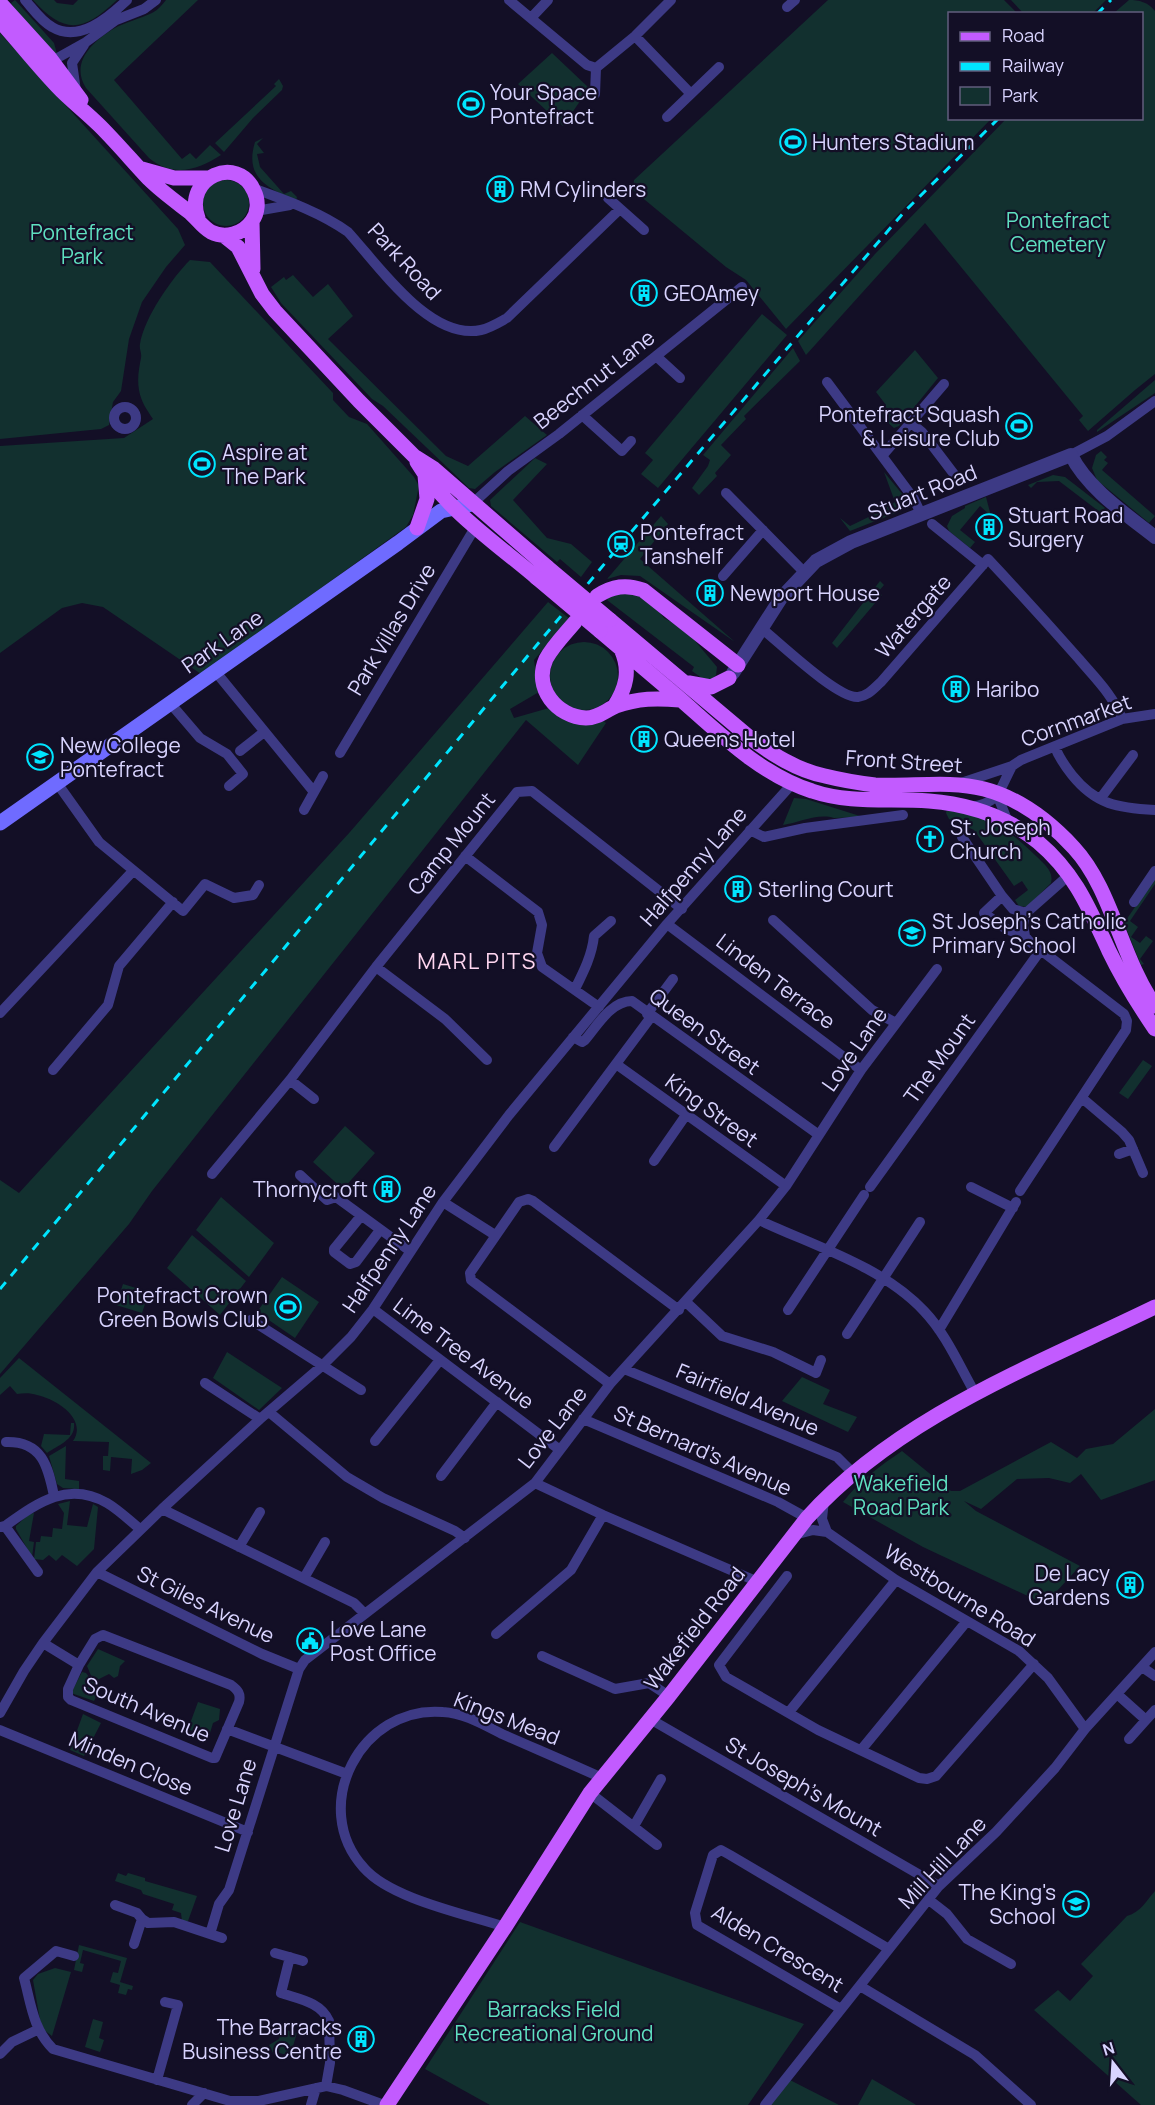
<svg xmlns="http://www.w3.org/2000/svg" width="1155" height="2105" font-family="Manrope,sans-serif">
  <style>
    .green { fill: #12302f }
    .lines { fill: none; stroke-linecap: round; stroke-linejoin: round }
    .minor { stroke: #3d3a85; stroke-width: 10 }
    .tertiary { stroke: #3d3a85; stroke-width: 14 }
    .secondary { stroke: #6f6bff; stroke-width: 15 }
    .primary { stroke: #c25bff; stroke-width: 15 }
    .rail { stroke: #00e5ff; stroke-width: 3; stroke-dasharray: 9 8; stroke-linecap: butt }
    .primary-bridge { stroke: #c25bff; stroke-width: 15 }
    .labels { text-anchor: middle; dominant-baseline: central; stroke-width: 4.5; stroke-linejoin: round; paint-order: stroke }
    .poi-label { font-size: 21px; fill: #d9d4ff; stroke: #130f26; text-anchor: start }
    .park-label { font-size: 21px; fill: #5fe0c0; stroke: #130f26 }
    .street-label { font-size: 21px; fill: #d9d4ff; stroke: #130f26 }
    .neighbourhood-label { font-size: 22px; letter-spacing: 1.5px; fill: #ffd6f0; stroke: #130f26 }
  </style>
  <rect width="100%" height="100%" fill="#130f26"/>
  <path class="green" d="M15,0L54,43L57,54L54,55L23,21L11,3Z
    M33,0H54L57,3L73,5L78,0H117C83,32 65,35 33,0Z
    M166,0H198L114,80L182,159L190,153L196,159L210,145L221,155C198,170 173,178 149,158L86,88C70,63 92,42 113,29C125,22 140,19 152,13C158,10 162,5 166,0Z
    M828,0H1004L1017,13L950,14V118L991,119L786,329L746,280L726,267L633,190L634,180Z
    M1011,0H1106L1093,13L1024,14Z
    M1129,0C1139,0 1148,2 1155,11V374L1135,390L1088,431L1079,420L1083,416L925,223L806,355L798,341L875,254L1006,119L1142,118V14L1114,13Z
    M0,33L178,229L185,245L166,267L142,302L129,339L121,391L113,402L109,425L101,429L0,439Z
    M552,53L589,88L563,126L518,84Z
    M279,79L283,86L282,90L253,118L224,152L215,143L276,86L274,84Z
    M263,138L257,144L264,153L257,154L260,167L284,194L291,191L297,197L296,201C268,188 244,178 255,142Z
    M203 203a23 23 0 1 1 46 0a23 23 0 1 1-46 0Z
    M190,260L210,262L333,393V400L349,417L367,424L414,477L419,486L413,515L406,527L201,674L103,607L82,603L62,608L0,653V446L124,438L153,419C147,410 141,402 139,390C137,379 139,368 141,358C142,353 139,349 140,344C144,318 172,278 190,260Z
    M293,275L313,297L328,284L353,316L328,339L446,456L468,466L525,416L547,435L495,472L475,489L469,488L383,406L372,399L281,303L271,287L284,277L286,280Z
    M762,314L787,335L658,488L641,474L653,460L645,453Z
    M793,348L800,361L744,416L746,419L721,445L731,455L715,473L717,476L699,495L692,488L708,466L710,460L703,455Z
    M915,350L938,378L899,426L894,428L878,414L886,405L876,392Z
    M1155,380V393L1097,432V430Z
    M1101,451L1107,457L1104,460L1108,463L1102,470L1155,516L1149,523L1097,480L1092,468L1096,455Z
    M535,458L547,464L513,500L547,538L571,544L592,562L581,577L560,559L557,562L491,506L490,500Z
    M884,472L903,495L904,508L901,511L850,531L840,518L850,526L881,511L895,502Z
    M1053,475L1065,477L1105,508L1101,513L1059,481L1037,482L1031,488L1028,485Z
    M986,497L991,516L980,506L960,530L975,542L970,548L949,531L947,526L952,516L965,508V506Z
    M661,516L668,524L640,559L735,642L640,576L621,575L607,579Z
    M880,581L884,585L878,592L882,595L837,648L832,643Z
    M628,589L653,604L664,618L685,629L717,667L716,675L712,679H703L692,671L694,667L607,600L614,591Z
    M548,602L570,619L534,660L539,692L510,709L514,718L549,708L601,719L606,723L578,765L526,720L152,1191L129,1224L0,1374V1180L19,1193L350,832Z
    M550 676a34 34 0 1 1 68 0a34 34 0 1 1-68 0Z
    M794,798L806,799L863,817L834,818C817,813 799,823 783,825Z
    M947,809C988,818 1006,826 1036,856C1044,864 1054,871 1051,883L1027,907L1019,906L1015,900L1028,890L1022,881L1014,886L974,830L949,819L946,813Z
    M1155,878V884L1130,921L1138,927L1131,937L1140,943L1146,936L1153,941L1140,959L1144,964L1141,965L1124,923Z
    M1143,1060L1152,1066L1128,1099L1119,1093Z
    M345,1126L375,1153L343,1189L313,1162Z
    M221,1197L274,1243L249,1277L196,1230Z
    M192,1235L246,1281L220,1315L167,1268Z
    M282,1277L319,1302L295,1338L257,1312Z
    M123,1284L149,1292L142,1313L116,1305Z
    M227,1352L282,1388L259,1410L213,1378Z
    M19,1358L151,1463L142,1470L131,1474L132,1459L111,1457L110,1471L103,1470V1456H108L109,1442L73,1441C88,1419 56,1399 37,1395C31,1393 24,1393 17,1394L10,1386L0,1395V1378Z
    M802,1377L830,1390L823,1404L857,1417L848,1432L782,1401Z
    M1155,1409V1480L1101,1500L1081,1474L1070,1483L1049,1478L1017,1479L981,1509L964,1501L976,1511L1080,1566L1045,1604L923,1547L843,1502C859,1481 880,1466 902,1451L951,1491H960L1051,1442L1077,1458L1086,1449L1113,1444Z
    M71,1423H74C76,1439 59,1445 47,1453L41,1446L44,1434L70,1435Z
    M66,1446L65,1479L79,1481V1489L63,1488L57,1484L49,1456Z
    M70,1501L67,1525L87,1527L93,1504L98,1507L94,1549L77,1566L62,1555L56,1561L49,1555L43,1560L34,1559L36,1542H40L41,1536L52,1537L53,1528L62,1529L64,1513L58,1504Z
    M34,1513L29,1541L34,1542L32,1557L16,1529V1526L29,1514Z
    M98,1649L125,1661L120,1666L118,1676L114,1678L109,1674L97,1680L92,1678L87,1666Z
    M82,1672L86,1673L93,1682L100,1684L101,1688L94,1701L71,1693Z
    M198,1702L220,1709L219,1720L213,1723L210,1733L204,1736L188,1729Z
    M83,1714L101,1723L84,1756L70,1750Z
    M118,1873L126,1876L128,1873L145,1878V1881L197,1896L188,1921H182L181,1913L172,1910L174,1904L143,1894L141,1890L115,1881Z
    M1155,1891V2105H1141L1034,2010L1058,1990L1070,2001L1093,1976L1081,1964L1127,1916C1141,1912 1146,1901 1155,1891Z
    M520,1922L804,2024L748,2105H490L425,2069Z
    M79,1945L127,1958L120,1982L133,1986L132,1990L128,1989L126,1995L118,1993L120,1985L110,1982L113,1972L118,1973L121,1961L83,1950L80,1963L84,1964L82,1972L74,1970Z
    M55,1968L71,1972L52,2036L44,2030L40,2020L33,1980L38,1974Z
    M93,2019L103,2022L99,2038L104,2040L100,2052L85,2047Z
    M282,2029L297,2033L290,2056L276,2052L274,2055L269,2045L279,2039Z
    M786,2078L839,2105H765Z
    M872,2079L913,2103L916,2105H858Z"/>
  <g class="lines">
    <path class="minor" d="M25,0C33,9 41,21 52,27C79,43 108,18 127,0
      M509,0L587,65L596,68
      M787,7L795,0
      M531,18L548,0
      M635,36L691,94
      M47,62L52,61L86,42L116,20L144,9L156,0
      M596,68L635,36L671,0
      M76,91L72,63L84,45
      M595,94L596,68
      M667,117L719,67
      M252,188C285,200 320,212 348,232C379,266 430,341 481,330C490,328 498,323 507,318L620,209
      M608,198L644,230
      M256,211L290,205
      M656,356L680,378
      M827,382L914,499L921,514
      M114 418a11 11 0 1 1 22 0a11 11 0 1 1-22 0Z
      M582,415L622,451L631,441
      M910,422L922,432L960,482
      M1071,455L1107,436L1155,401
      M882,456L944,384
      M726,493L804,572
      M472,504L508,471L559,434L742,287
      M932,524L983,565
      M723,576L763,530
      M761,628C780,643 838,699 858,697C868,696 874,688 881,682L988,559C1019,592 1049,625 1079,659C1095,678 1113,695 1122,719
      M215,671L314,792
      M170,703L200,738L227,754L243,774L229,786
      M1055,747C1059,758 1065,766 1072,775C1096,805 1118,808 1155,810
      M240,751L264,732
      M340,753L476,526
      M57,783L99,842L183,911L205,884L234,898L253,895L259,885
      M961,783L1012,766L1021,760L1122,719L1155,714
      M999,794L1000,802L1008,822
      M1100,799L1133,755
      M971,807C1001,802 999,790 1012,766
      M304,810L323,776
      M750,830L764,837L805,828L903,815
      M962,837L1002,896
      M465,856L538,912L542,925L537,953L542,967L599,1007
      M1134,902L1155,871
      M773,920L872,1010L896,1023
      M667,924L861,1070
      M1025,936L1006,929L984,913L1002,896L1013,909L1026,913
      M376,967L445,1019L487,1060
      M575,989C584,971 592,955 594,936L611,921
      M0,1013L133,871
      M647,1014L673,979
      M573,1037L582,1042L585,1040C597,1026 611,1001 632,1001L819,1135
      M616,1064L786,1186
      M53,1070L108,1005L119,966L173,902
      M290,1080L314,1099
      M1082,1098L1122,1132L1129,1140L1143,1173
      M554,1147L651,1017
      M1119,1154L1133,1149
      M654,1161L686,1115
      M212,1174L290,1080L376,967L517,792L532,791L682,909
      M300,1175L327,1200L336,1197L410,1251
      M870,1187L1040,951
      M971,1187L1013,1208
      M1020,1191L1126,1030L1127,1021L1124,1014L1029,941L1025,936L1023,925L1026,913L1069,875
      M443,1202L495,1235
      M361,1216L334,1249V1252L350,1264L356,1262L380,1230
      M759,1220C814,1246 882,1266 924,1311C946,1334 959,1365 975,1393
      M686,1302L722,1336L773,1352L816,1373L821,1360
      M373,1309L560,1450
      M788,1310L864,1195
      M251,1320L361,1390
      M939,1330L1016,1202
      M847,1334L920,1222
      M624,1369L837,1457L852,1472
      M205,1383L260,1419
      M610,1384L471,1280L470,1273L519,1202L528,1199L533,1201L679,1310
      M269,1412L347,1477L383,1498L455,1531L465,1538
      M583,1419L778,1502L807,1518
      M375,1441L440,1360
      M6,1442C42,1441 48,1466 54,1496
      M441,1476L497,1402
      M535,1483L603,1515L756,1581
      M824,1500L822,1519L827,1532
      M162,1509L354,1603L364,1613
      M5,1526L38,1572
      M0,1527L5,1526C36,1504 67,1480 107,1503C119,1510 130,1521 140,1529
      M794,1535L813,1530L827,1532L896,1580L1019,1651L1048,1678L1085,1729
      M239,1547L260,1512
      M97,1572L262,1654L299,1669
      M787,1576L719,1665L726,1677L818,1730L919,1778L927,1779L936,1776L1034,1664
      M304,1578L325,1542
      M496,1634L571,1570L603,1515
      M103,1635L231,1685C238,1690 241,1694 239,1702L215,1758H212L71,1700L68,1697V1689L79,1665L95,1639Z
      M43,1643L79,1665
      M542,1656L615,1689L649,1683L669,1696
      M1142,1667L1155,1676
      M1117,1694L1146,1720L1155,1710
      M789,1712L896,1580
      M0,1713L24,1671L43,1643L97,1572L162,1509L260,1419L323,1365L351,1337L373,1309L443,1202L509,1115L667,924L792,784
      M650,1719L939,1886
      M227,1729L347,1774
      M0,1730L248,1832
      M1129,1739L1146,1720
      M861,1750L967,1621
      M590,1793L657,1845
      M634,1826L661,1779
      M929,1900L947,1914L967,1939L1011,1964
      M115,1905L137,1913L142,1919L148,1923L174,1922L222,1938
      M505,1927C466,1914 391,1899 364,1868C308,1807 361,1705 443,1712C464,1713 484,1725 502,1734C536,1749 569,1763 602,1778
      M210,1934L219,1904L229,1890L299,1669L305,1660L535,1483L610,1384L759,1220L786,1186L861,1070L937,969
      M134,1944L142,1919
      M275,1953L303,1961
      M74,1956L56,1951L24,1978C31,2004 33,2029 53,2049L230,2101H259L326,2086L343,2090L384,2105
      M290,1957L281,1993C299,1999 321,2002 329,2021L330,2063L326,2086
      M860,1986L975,2055L1031,2105
      M841,2009L697,1925L695,1913L713,1855L721,1850L730,1855L889,1949
      M0,2054L12,2042L37,2030
      M157,2080L178,2005L165,2002
      M192,2105L204,2093
      M311,2105L316,2088
      M765,2105L939,1886L996,1832L1055,1768L1085,1729L1155,1652"/>
    <path class="tertiary" d="M733,673L781,598L816,561L851,542L1071,455C1087,488 1127,515 1155,537"/>
    <path class="secondary" d="M0,823L398,543L441,511L472,504"/>
    <path class="primary" d="M0,3L49,57L81,100
      M0,21C19,42 37,65 57,86C70,100 86,112 100,126C117,143 133,162 149,179C161,191 175,201 188,211C196,217 202,227 211,232C225,239 243,234 252,221C258,213 259,201 254,191C238,154 183,177 198,218
      M142,169L174,178H208
      M252,221L253,269
      M223,235L238,247L262,294L275,311L359,401L414,456L433,468L547,567
      M417,462C445,509 496,543 537,578
      M417,528L427,499L425,475
      M597,596C613,586 626,584 643,590L738,665
      M610,620L749,737C772,754 796,770 825,776C841,780 859,783 875,785C911,787 949,780 984,789C1019,798 1050,822 1074,848C1112,889 1121,958 1155,1006
      M575,622C565,634 553,646 546,659C533,688 557,717 586,718C598,718 606,710 616,706C638,698 657,698 680,700
      M600,631C626,653 653,676 679,698C719,733 761,775 812,791C850,804 890,798 929,801C968,804 1007,817 1038,842C1075,873 1089,908 1109,951C1122,978 1138,1004 1155,1029
      M689,683L711,687L729,678
      M614,707C626,688 631,671 621,649
      M387,2105L505,1927L590,1793L669,1696L807,1518C899,1416 1034,1366 1155,1307"/>
    <path class="rail" d="M1097,14L1111,0
      M0,1289L621,544L796,338L905,211L999,118"/>
    <path class="primary-bridge" d="M547,567L610,620
      M537,578L600,631"/>
  </g>
  <defs>
    <g id="stadium-ring" transform="scale(1.35)"><circle r="9.5" fill="#130f26" stroke="#00e5ff" stroke-width="1.5"/><path d="M0-5a6.5 5 0 1 0 0 10a6.5 5 0 1 0 0-10ZM-3.5-1.8h7v3.6h-7Z" fill="#00e5ff"/></g>
    <g id="building-ring" transform="scale(1.35)"><circle r="9.5" fill="#130f26" stroke="#00e5ff" stroke-width="1.5"/><path d="M-4-6H4V6H1V3H-1V6H-4ZM-2.5-4.3h1.7v1.8h-1.7ZM.8-4.3h1.7v1.8H.8ZM-2.5-1h1.7V.8h-1.7ZM.8-1h1.7V.8H.8Z" fill="#00e5ff"/></g>
    <g id="station-ring" transform="scale(1.35)"><circle r="9.5" fill="#130f26" stroke="#00e5ff" stroke-width="1.5"/><path d="M-3-6H3Q5-6 5-4V2Q5 4 3 4L4.5 6H3L1.5 4h-3L-3 6H-4.5L-3 4Q-5 4-5 2V-4Q-5-6-3-6ZM-3.5-4v3h7v-3ZM-3.5 1v1.5H-2V1ZM2 1v1.5H3.5V1Z" fill="#00e5ff"/></g>
    <g id="university-ring" transform="scale(1.35)"><circle r="9.5" fill="#130f26" stroke="#00e5ff" stroke-width="1.5"/><path d="M0-5L7-2L0 1L-7-2ZM-4 1L0 2.5L4 1V4Q0 6-4 4Z" fill="#00e5ff"/></g>
    <g id="church-ring" transform="scale(1.35)"><circle r="9.5" fill="#130f26" stroke="#00e5ff" stroke-width="1.5"/><path d="M-1.2-6h2.4v3.5h3.3v2.4h-3.3V6h-2.4V-.1h-3.3v-2.4h3.3Z" fill="#00e5ff"/></g>
    <g id="school-ring" transform="scale(1.35)"><circle r="9.5" fill="#130f26" stroke="#00e5ff" stroke-width="1.5"/><path d="M0-5L7-2L0 1L-7-2ZM-4 1L0 2.5L4 1V4Q0 6-4 4Z" fill="#00e5ff"/></g>
    <g id="civic-ring" transform="scale(1.35)"><circle r="9.5" fill="#130f26" stroke="#00e5ff" stroke-width="1.5"/><path d="M-.6-6.5H3V-4.5H.6V-3L4-1V1h2V6H-6V1h2V-1L-.6-3ZM-1.2 2.5V6h2.4V2.5Z" fill="#00e5ff"/></g>
  </defs>
  <g fill-rule="evenodd">
    <use href="#stadium-ring" x="471" y="104"/>
    <use href="#stadium-ring" x="793" y="142"/>
    <use href="#building-ring" x="500" y="189"/>
    <use href="#building-ring" x="644" y="293"/>
    <use href="#stadium-ring" x="1019" y="426"/>
    <use href="#stadium-ring" x="202" y="464"/>
    <use href="#building-ring" x="989" y="527"/>
    <use href="#station-ring" x="621" y="544"/>
    <use href="#building-ring" x="710" y="593"/>
    <use href="#building-ring" x="956" y="689"/>
    <use href="#building-ring" x="644" y="739"/>
    <use href="#university-ring" x="40" y="757"/>
    <use href="#church-ring" x="930" y="839"/>
    <use href="#building-ring" x="738" y="889"/>
    <use href="#school-ring" x="912" y="933"/>
    <use href="#building-ring" x="387" y="1189"/>
    <use href="#stadium-ring" x="288" y="1307"/>
    <use href="#building-ring" x="1130" y="1585"/>
    <use href="#civic-ring" x="310" y="1641"/>
    <use href="#school-ring" x="1076" y="1904"/>
    <use href="#building-ring" x="361" y="2039"/>
  </g>
  <g class="labels">
    <g class="poi-label">
      <text x="490" y="92">Your Space<tspan x="490" dy="24">Pontefract</tspan></text>
      <text x="812" y="142">Hunters Stadium</text>
      <text x="520" y="189">RM Cylinders</text>
      <text x="664" y="293">GEOAmey</text>
      <text x="1000" y="414" text-anchor="end">Pontefract Squash<tspan x="1000" dy="24">&amp; Leisure Club</tspan></text>
      <text x="222" y="452">Aspire at<tspan x="222" dy="24">The Park</tspan></text>
      <text x="1008" y="515">Stuart Road<tspan x="1008" dy="24">Surgery</tspan></text>
      <text x="640" y="532">Pontefract<tspan x="640" dy="24">Tanshelf</tspan></text>
      <text x="730" y="593">Newport House</text>
      <text x="976" y="689">Haribo</text>
      <text x="664" y="739">Queens Hotel</text>
      <text x="60" y="745">New College<tspan x="60" dy="24">Pontefract</tspan></text>
      <text x="950" y="827">St. Joseph<tspan x="950" dy="24">Church</tspan></text>
      <text x="758" y="889">Sterling Court</text>
      <text x="932" y="921">St Joseph's Catholic<tspan x="932" dy="24">Primary School</tspan></text>
      <text x="368" y="1189" text-anchor="end">Thornycroft</text>
      <text x="268" y="1295" text-anchor="end">Pontefract Crown<tspan x="268" dy="24">Green Bowls Club</tspan></text>
      <text x="1110" y="1573" text-anchor="end">De Lacy<tspan x="1110" dy="24">Gardens</tspan></text>
      <text x="330" y="1629">Love Lane<tspan x="330" dy="24">Post Office</tspan></text>
      <text x="1056" y="1892" text-anchor="end">The King's<tspan x="1056" dy="24">School</tspan></text>
      <text x="342" y="2027" text-anchor="end">The Barracks<tspan x="342" dy="24">Business Centre</tspan></text>
    </g>
    <g class="park-label">
      <text x="1058" y="220">Pontefract<tspan x="1058" dy="24">Cemetery</tspan></text>
      <text x="82" y="232">Pontefract<tspan x="82" dy="24">Park</tspan></text>
      <text x="901" y="1483">Wakefield<tspan x="901" dy="24">Road Park</tspan></text>
      <text x="554" y="2009">Barracks Field<tspan x="554" dy="24">Recreational Ground</tspan></text>
    </g>
    <g class="street-label">
      <text transform="translate(405 261) rotate(47)">Park Road</text>
      <text transform="translate(594 379) rotate(-38)">Beechnut Lane</text>
      <text transform="translate(922 492) rotate(-22)">Stuart Road</text>
      <text transform="translate(913 616) rotate(-49)">Watergate</text>
      <text transform="translate(391 629) rotate(-59)">Park Villas Drive</text>
      <text transform="translate(222 641) rotate(-35)">Park Lane</text>
      <text transform="translate(1076 720) rotate(-20)">Cornmarket</text>
      <text transform="translate(904 761) rotate(4)">Front Street</text>
      <text transform="translate(451 843) rotate(-51)">Camp Mount</text>
      <text transform="translate(693 866) rotate(-49)">Halfpenny Lane</text>
      <text transform="translate(776 981) rotate(37)">Linden Terrace</text>
      <text transform="translate(705 1031) rotate(36)">Queen Street</text>
      <text transform="translate(854 1049) rotate(-55)">Love Lane</text>
      <text transform="translate(939 1058) rotate(-54)">The Mount</text>
      <text transform="translate(712 1110) rotate(36)">King Street</text>
      <text transform="translate(389 1248) rotate(-56)">Halfpenny Lane</text>
      <text transform="translate(464 1353) rotate(37)">Lime Tree Avenue</text>
      <text transform="translate(748 1399) rotate(23)">Fairfield Avenue</text>
      <text transform="translate(552 1427) rotate(-52)">Love Lane</text>
      <text transform="translate(703 1450) rotate(24)">St Bernard's Avenue</text>
      <text transform="translate(960 1595) rotate(32)">Westbourne Road</text>
      <text transform="translate(206 1604) rotate(26)">St Giles Avenue</text>
      <text transform="translate(694 1628) rotate(-52)">Wakefield Road</text>
      <text transform="translate(147 1709) rotate(23)">South Avenue</text>
      <text transform="translate(507 1718) rotate(21)">Kings Mead</text>
      <text transform="translate(131 1763) rotate(23)">Minden Close</text>
      <text transform="translate(804 1786) rotate(30)">St Joseph's Mount</text>
      <text transform="translate(235 1805) rotate(-73)">Love Lane</text>
      <text transform="translate(942 1862) rotate(-47)">Mill Hill Lane</text>
      <text transform="translate(778 1948) rotate(31)">Alden Crescent</text>
    </g>
    <g class="neighbourhood-label">
      <text x="477" y="961">MARL PITS</text>
    </g>
  </g>
  <rect x="948" y="12" width="195" height="108" fill="#130f26" stroke="#625e7d" stroke-width="1.5"/>
  <rect x="960" y="32" width="30" height="9" fill="#c25bff" stroke="#625e7d" stroke-width="1.5"/>
  <text x="1002" y="42" font-size="18" fill="#d9d4ff">Road</text>
  <rect x="960" y="62" width="30" height="9" fill="#00e5ff" stroke="#625e7d" stroke-width="1.5"/>
  <text x="1002" y="72" font-size="18" fill="#d9d4ff">Railway</text>
  <rect x="960" y="87" width="30" height="18" fill="#12302f" stroke="#625e7d" stroke-width="1.5"/>
  <text x="1002" y="102" font-size="18" fill="#d9d4ff">Park</text>
  <g transform="translate(1113 2063) rotate(343)" stroke="#130f26" stroke-width="4.5" paint-order="stroke">
  <path d="M0-4.5L10 22L0 15L-10 22Z" fill="#d9d4ff"/>
  <text y="-9" font-size="16" font-weight="bold" text-anchor="middle" fill="#d9d4ff">N</text>
  </g>
</svg>
